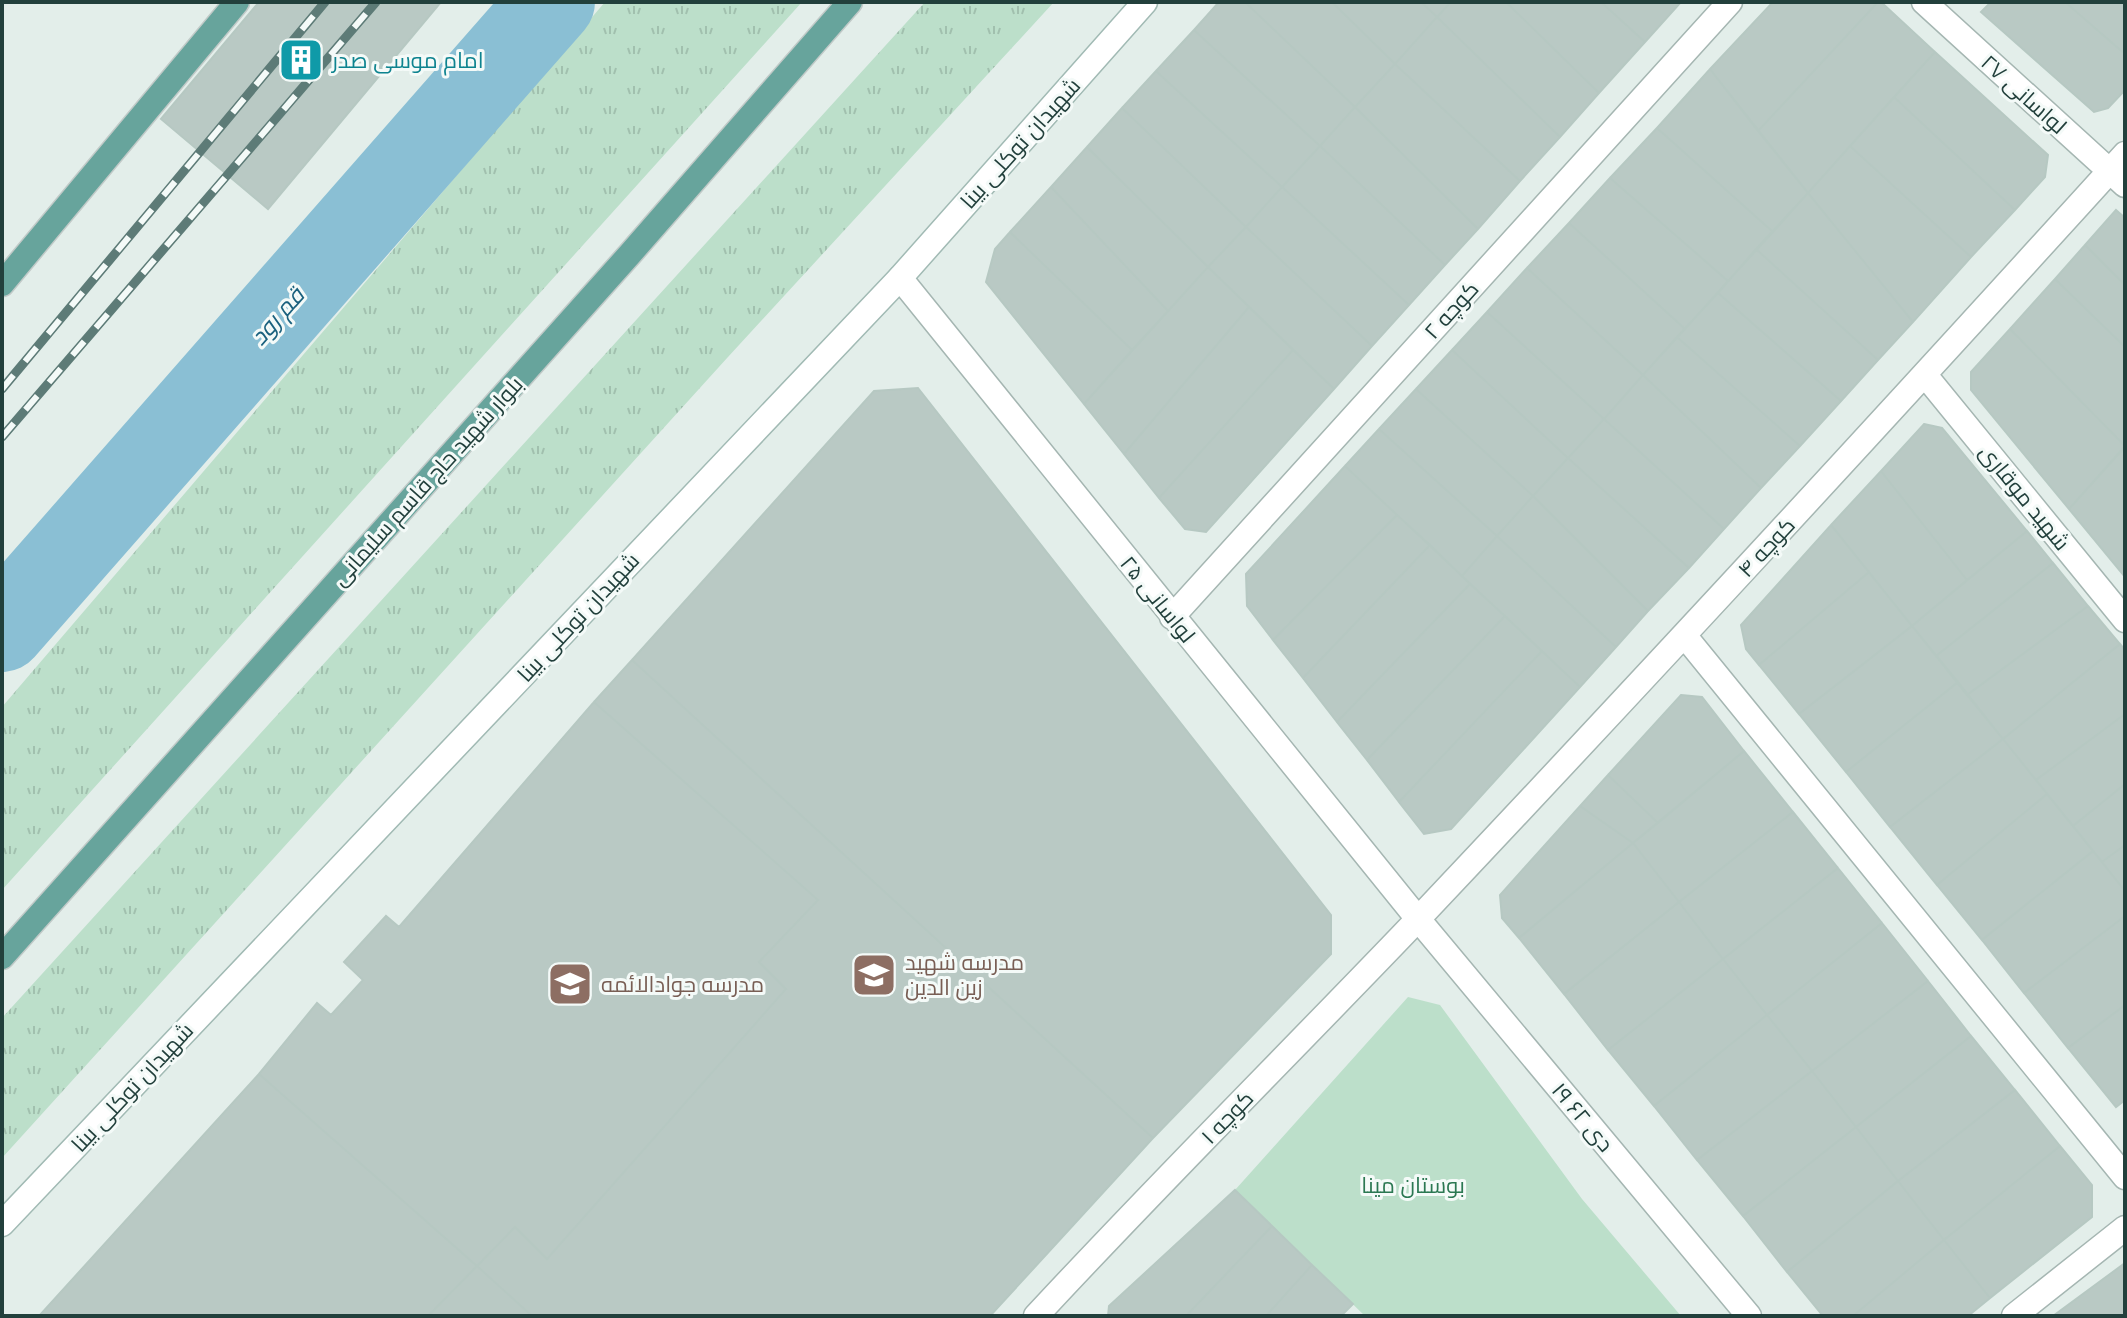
<svg xmlns="http://www.w3.org/2000/svg" width="2127" height="1318" font-family="Raleway,Cairo,sans-serif">
  <style>
    .grass { fill: url(#grass-tufts) }
    .park { fill: #bcdfca }
    .lines { fill: none; stroke-linecap: round; stroke-linejoin: round }
    .river { stroke: #8abfd4; stroke-width: 86 }
    .building { fill: #b9c9c4; stroke: #b6c8c2; stroke-width: 2 }
    .minor-casing { stroke: #a5b6b2; stroke-width: 27 }
    .secondary-casing { stroke: #a1bab4; stroke-width: 27 }
    .primary-casing { stroke: #c1cac8; stroke-width: 27 }
    .minor { stroke: #fff; stroke-width: 24 }
    .secondary { stroke: #fff; stroke-width: 24 }
    .primary { stroke: #67a49c; stroke-width: 24 }
    .rail-casing { stroke: #5d7b77; stroke-width: 9 }
    .rail { stroke: #f4faf8; stroke-width: 6; stroke-dasharray: 18; stroke-linecap: butt }
    .labels { text-anchor: middle; dominant-baseline: central; stroke-width: 6; stroke-linejoin: round; paint-order: stroke }
    .culture-label { font-size: 22px; fill: #0d838f; stroke: #f4faf8; text-anchor: start }
    .street-label { font-size: 22px; fill: #22403c; stroke: #f4faf8 }
    .education-label { font-size: 22px; fill: #785e54; stroke: #f4faf8; text-anchor: start }
    .park-label { font-size: 22px; fill: #2b7852; stroke: #f4faf8 }
    .water-label { font-size: 24px; font-style: italic; fill: #1a617e; stroke: #f4faf8 }
  </style>
  <defs>
    <pattern id="grass-tufts" width="24" height="20" patternUnits="userSpaceOnUse" patternTransform="scale(2)"><rect width="24" height="20" fill="#bcdfca"/><path d="M3 7l-1-3M5 7V3M7 7l1-3M15 17l-1-3M17 17v-4M19 17l1-3" fill="none" stroke="#a1c0ae"/></pattern>
  </defs>
  <rect width="100%" height="100%" fill="#e3eeea"/>
  <path class="grass" d="M605,2H802L2,890V707Z
    M925,2H1054L728,357L2,1158V1018Z"/>
  <path class="park" d="M1408,997L1440,1005L1582,1199L1681,1316H1365L1235,1190Z"/>
  <g class="lines">
    <path class="river" d="M2,629L552,2"/>
  </g>
  <path class="building" d="M259,2H441L268,209L161,119Z
    M1219,2H1245L1355,107L1320,146L1194,30Z
    M1245,2H1332L1395,64L1355,107Z
    M1332,2H1421L1437,17L1395,64Z
    M1421,2H1451L1437,17Z
    M1451,2H1506L1599,93L1560,137L1437,17Z
    M1506,2H1601L1645,42L1599,93Z
    M1601,2H1681L1645,42Z
    M1773,2H1878L1758,131L1710,69Z
    M1878,2H1881L1935,52L1808,193L1758,131Z
    M1991,2H2065L2125,54V90L2108,108L2094,112L1981,12Z
    M2065,2H2125V54Z
    M1437,17L1560,137L1520,181L1395,64Z
    M1194,30L1320,146L1282,187L1156,71Z
    M1935,52L2048,155L2045,177L2015,210L1894,97Z
    M1395,64L1520,181L1478,229L1355,107Z
    M1710,69L1808,193L1773,232L1657,128Z
    M1156,71L1282,187L1246,227L1122,108Z
    M1894,97L2015,210L1971,257L1850,146Z
    M1355,107L1478,229L1445,265L1320,146Z
    M1122,108L1246,227L1208,267L1087,147Z
    M1657,128L1773,232L1728,281L1610,178Z
    M1320,146L1445,265L1409,305L1282,187Z
    M1850,146L1971,257L1913,322L1808,193Z
    M1087,147L1208,267L1168,311L1051,187Z
    M1610,178L1728,281L1685,329L1569,223Z
    M1051,187L1168,311L1132,350L1010,232Z
    M1282,187L1409,305L1372,346L1246,227Z
    M1808,193L1913,322L1878,360L1756,249Z
    M2116,210L2125,218V285L2085,245Z
    M1569,223L1685,329L1643,375L1527,268Z
    M1246,227L1372,346L1334,389L1208,267Z
    M1010,232L1132,350L1084,404L986,282L995,249Z
    M2085,245L2125,285V347L2055,279Z
    M1756,249L1878,360L1841,401L1718,293Z
    M1208,267L1249,307L1124,454L1084,404Z
    M1527,268L1643,375L1604,419L1487,312Z
    M2055,279L2125,347V446L2010,329Z
    M1718,293L1841,401L1800,446L1677,337Z
    M1249,307L1293,350L1159,498L1124,454Z
    M1487,312L1604,419L1568,458L1452,350Z
    M2010,329L2125,446L2069,509L1971,390V372Z
    M1677,337L1800,446L1761,488L1643,375Z
    M1293,350L1334,389L1206,532L1185,529L1159,498Z
    M1452,350L1568,458L1533,496L1416,389Z
    M1643,375L1761,488L1724,529L1604,419Z
    M918,388L1331,915V954L1153,1138L632,660L874,391Z
    M1416,389L1533,496L1497,536L1379,429Z
    M1604,419L1724,529L1689,568L1568,458Z
    M1924,424L1942,428L2027,531L1967,580L1881,471Z
    M1379,429L1497,536L1462,576L1345,466Z
    M2125,447V577L2069,509Z
    M1568,458L1689,568L1648,611L1533,496Z
    M1345,466L1397,515L1273,640L1247,606L1246,574Z
    M1881,471L1967,580L1912,626L1831,525Z
    M1533,496L1648,611L1616,647L1497,536Z
    M1397,515L1430,545L1303,678L1273,640Z
    M1831,525L1869,572L1759,665L1746,649L1741,625Z
    M2027,531L2053,563L1936,656L1912,626Z
    M1497,536L1616,647L1580,687L1462,576Z
    M1430,545L1470,584L1337,722L1303,678Z
    M2053,563L2088,606L1967,695L1936,656Z
    M1869,572L1912,626L1799,714L1759,665Z
    M1470,584L1505,616L1367,760L1337,722Z
    M2088,606L2120,644L2003,739L1967,695Z
    M1505,616L1542,651L1399,802L1367,760Z
    M1912,626L1958,682L1846,772L1799,714Z
    M2120,644L2125,650V714L2036,780L2003,739Z
    M1542,651L1580,687L1451,829L1424,834L1399,802Z
    M632,660L1153,1138L990,1316H532L477,1266L515,1227L547,1259L786,989L759,962L818,900L594,702Z
    M1958,682L2003,739L1890,827L1846,772Z
    M1681,695L1702,697L1744,751L1658,823L1608,775Z
    M594,702L818,900L759,962L786,989L547,1259L515,1227L477,1266L259,1074L317,1003L331,1015L363,980L344,962L386,916L399,927Z
    M2125,714V784L2073,826L2036,780Z
    M2003,739L2047,794L1937,885L1890,827Z
    M1744,751L1793,812L1679,902L1633,843Z
    M1608,775L1658,823L1633,843L1580,806Z
    M2125,784V845L2102,862L2073,826Z
    M2047,794L2093,851L1982,940L1937,885Z
    M1580,806L1633,843L1519,938L1502,918L1500,895Z
    M1793,812L1838,868L1723,959L1679,902Z
    M1633,843L1679,902L1564,994L1519,938Z
    M2125,845V891L2102,862Z
    M2093,851L2125,891V916L2024,993L1982,940Z
    M1838,868L1882,923L1767,1015L1723,959Z
    M1679,902L1723,959L1608,1050L1564,994Z
    M2125,916V1005L2068,1048L2024,993Z
    M1882,923L1928,981L1812,1071L1767,1015Z
    M1723,959L1767,1015L1654,1106L1608,1050Z
    M1928,981L1971,1036L1856,1127L1812,1071Z
    M2125,1005V1100L2116,1107L2068,1048Z
    M1767,1015L1812,1071L1697,1160L1654,1106Z
    M1971,1036L2015,1090L1898,1181L1856,1127Z
    M1812,1071L1856,1127L1743,1216L1697,1160Z
    M259,1074L477,1266L428,1316H39Z
    M2015,1090L2060,1146L1944,1240L1898,1181Z
    M1856,1127L1898,1181L1787,1272L1743,1216Z
    M2060,1146L2092,1185V1217L1990,1298L1944,1240Z
    M1898,1181L1944,1240L1853,1316H1823L1787,1272Z
    M1235,1190L1272,1226L1186,1316H1108L1109,1306Z
    M1272,1226L1312,1265L1266,1316H1186Z
    M1944,1240L1990,1298L1968,1316H1853Z
    M2125,1263V1316H2053Z
    M1312,1265L1353,1304L1341,1316H1266Z
    M477,1266L532,1316H428Z"/>
  <g class="lines">
    <g class="minor-casing">
      <path id="minor" d="M1924,2L2125,185
        M900,278L1418,919L1749,1316
        M1925,375L2125,620
        M1172,617L1730,2
        M1684,635L2125,1177
        M1036,1316C1161,1181 1292,1051 1419,918C1657,666 1892,411 2125,154
        M2014,1316L2125,1228"/>
    </g>
    <g class="secondary-casing">
      <path id="secondary" d="M2,1224L900,278L1145,2"/>
    </g>
    <g class="primary-casing">
      <path id="primary" d="M2,284L237,2
        M2,957L630,254L850,2"/>
    </g>
    <use href="#minor" class="minor"/>
    <use href="#secondary" class="secondary"/>
    <use href="#primary" class="primary"/>
    <g class="rail-casing">
      <path id="rail" d="M2,389L325,2
        M2,437L376,2"/>
    </g>
    <use href="#rail" class="rail"/>
  </g>
  <defs>
    <g id="building-square" transform="scale(2.3)"><rect x="-9" y="-9" width="18" height="18" rx="4" fill="#0f9aa8" stroke="#f4faf8"/><path d="M-4-6H4V6H1V3H-1V6H-4ZM-2.5-4.3h1.7v1.8h-1.7ZM.8-4.3h1.7v1.8H.8ZM-2.5-1h1.7V.8h-1.7ZM.8-1h1.7V.8H.8Z" fill="#fff"/></g>
    <g id="school-square" transform="scale(2.3)"><rect x="-9" y="-9" width="18" height="18" rx="4" fill="#8d6e63" stroke="#f4faf8"/><path d="M0-5L7-2L0 1L-7-2ZM-4 1L0 2.5L4 1V4Q0 6-4 4Z" fill="#fff"/></g>
  </defs>
  <g fill-rule="evenodd">
    <use href="#building-square" x="301" y="60"/>
    <use href="#school-square" x="874" y="975"/>
    <use href="#school-square" x="570" y="984"/>
  </g>
  <g class="labels">
    <g class="culture-label">
      <text x="332" y="60">امام موسی صدر</text>
    </g>
    <g class="street-label">
      <text transform="translate(2024 94) rotate(42)">لواسانی ۲۷</text>
      <text transform="translate(1020 143) rotate(-48)">شهیدان توکلی بینا</text>
      <text transform="translate(1451 310) rotate(-48)">کوچه ۲</text>
      <text transform="translate(427 481) rotate(-48)">بلوار شهید حاج قاسم سلیمانی</text>
      <text transform="translate(2025 497) rotate(51)">شهید موقاری</text>
      <text transform="translate(1766 547) rotate(-47)">کوچه ۴</text>
      <text transform="translate(1158 599) rotate(51)">لواسانی ۲۵</text>
      <text transform="translate(578 617) rotate(-47)">شهیدان توکلی بینا</text>
      <text transform="translate(132 1087) rotate(-47)">شهیدان توکلی بینا</text>
      <text transform="translate(1227 1117) rotate(-46)">کوچه ۱</text>
      <text transform="translate(1583 1117) rotate(50)">۱۹ دی ۶۲</text>
    </g>
    <g class="education-label">
      <text x="905" y="962">مدرسه شهید<tspan x="905" dy="25">زین الدین</tspan></text>
      <text x="601" y="984">مدرسه جوادالائمه</text>
    </g>
    <g class="park-label">
      <text x="1413" y="1185">بوستان مینا</text>
    </g>
    <g class="water-label">
      <text transform="translate(277 316) rotate(-49)">قم رود</text>
    </g>
  </g>
  <rect width="2127" height="1318" fill="none" stroke="#22403c" stroke-width="8"/>
</svg>
